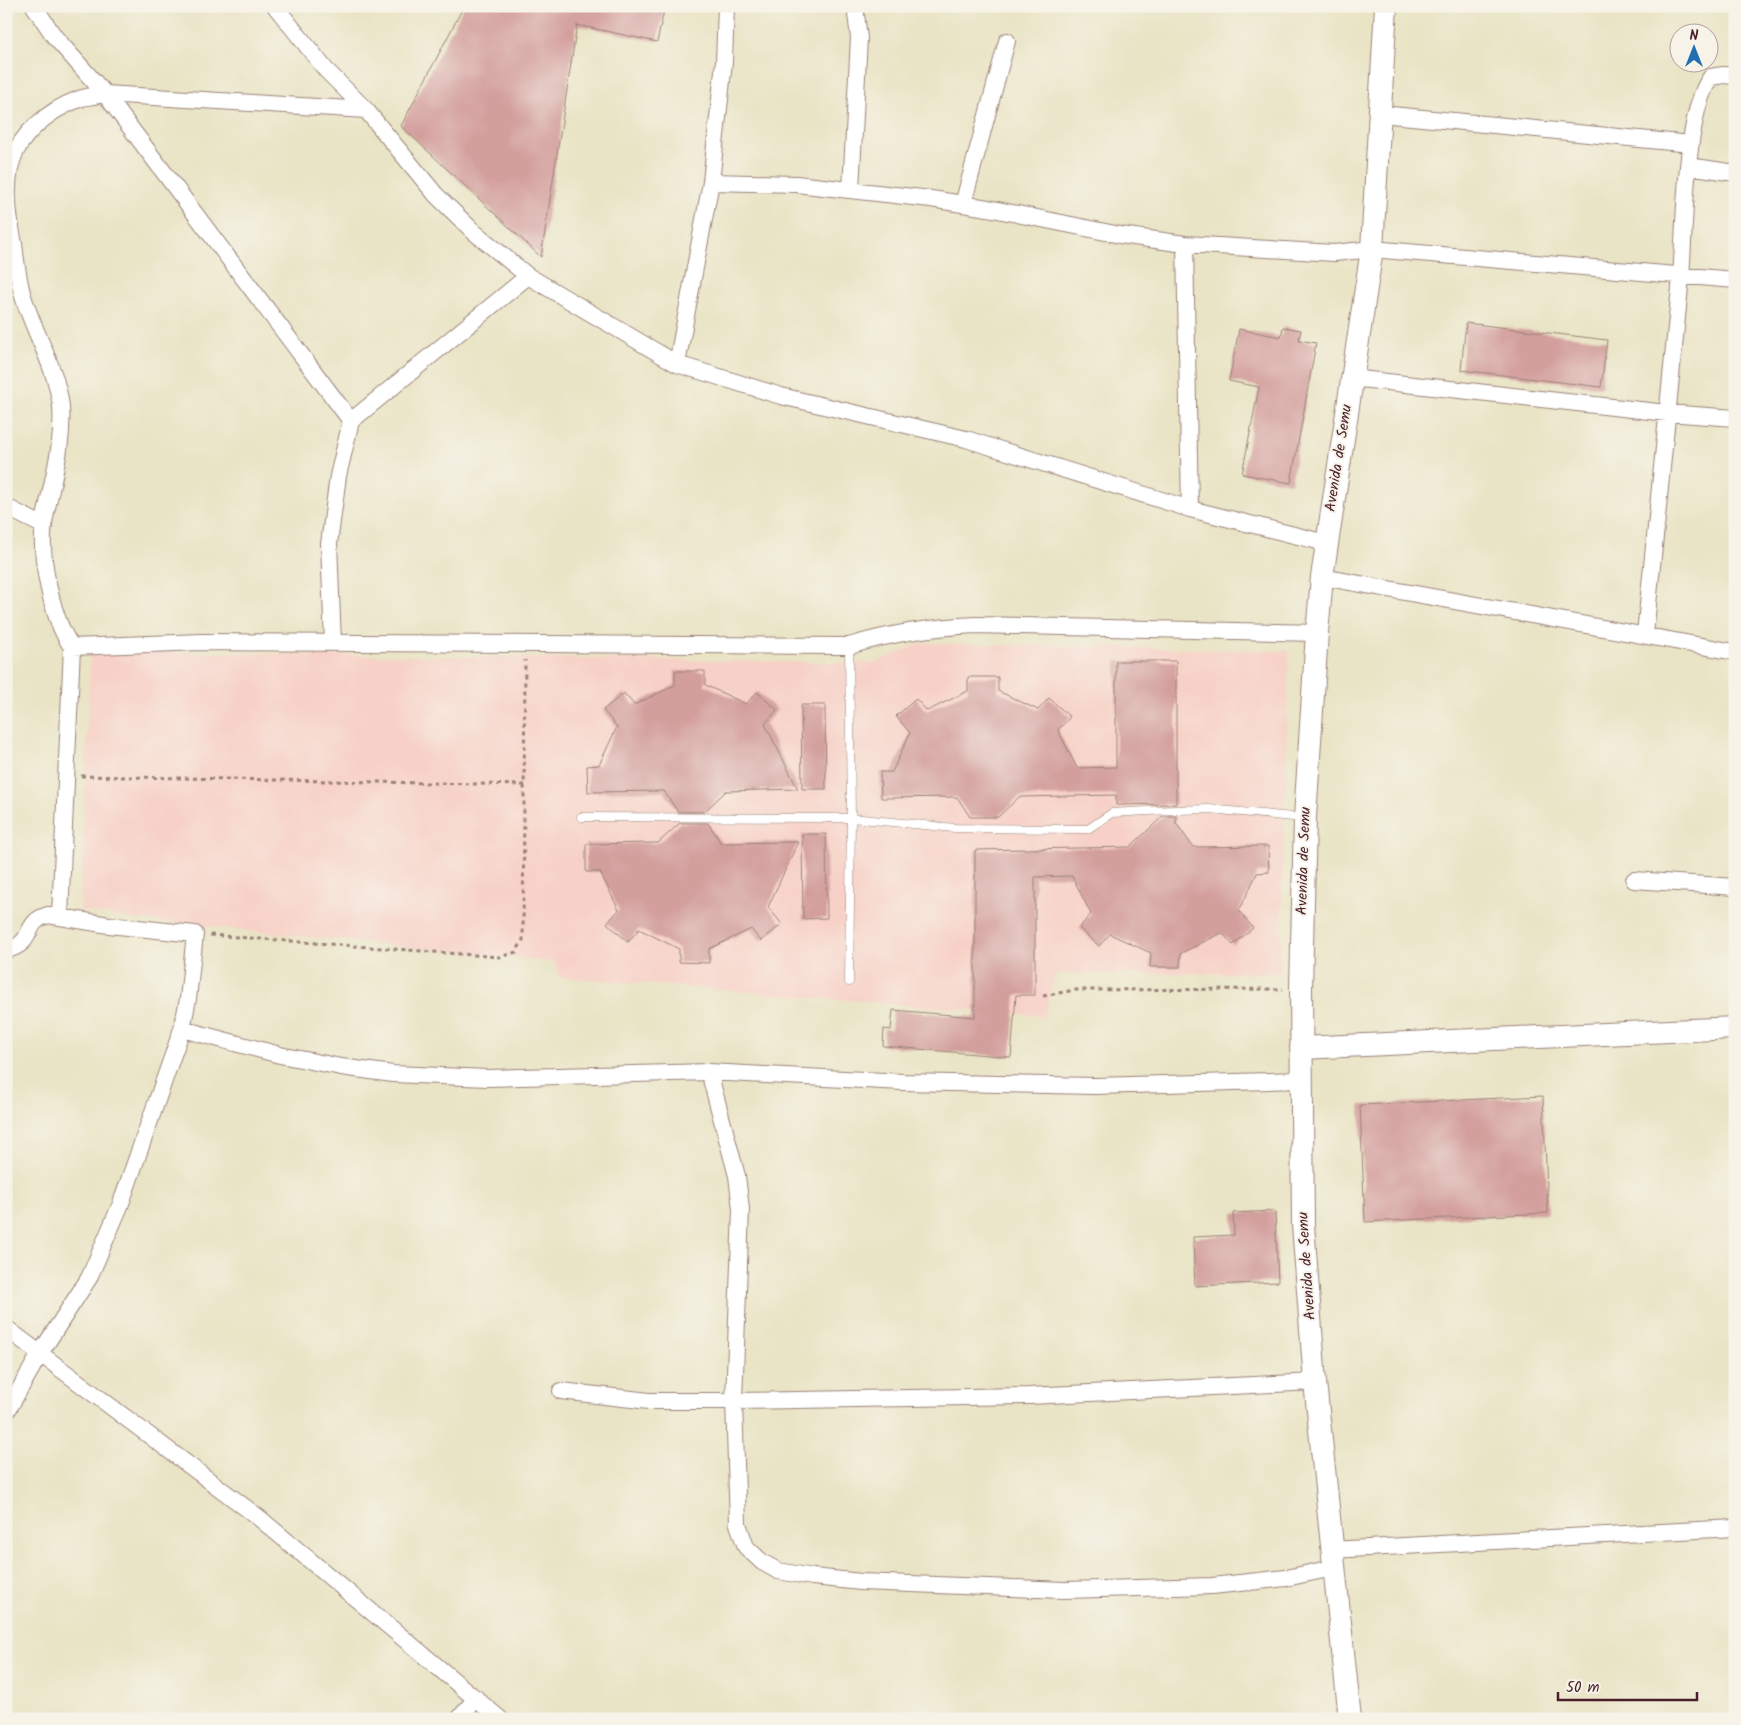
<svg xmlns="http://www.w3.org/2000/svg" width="1741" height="1725" font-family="Kalam,sans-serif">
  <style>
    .built { fill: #f7d1c7 }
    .building { fill: #d39f9d }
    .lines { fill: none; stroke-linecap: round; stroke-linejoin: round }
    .lane-casing { stroke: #9a8278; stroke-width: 9 }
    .street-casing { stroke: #9a8278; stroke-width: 18 }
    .secondary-casing { stroke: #9a8278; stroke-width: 24 }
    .path { stroke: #9a8278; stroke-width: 3; stroke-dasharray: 4 4; stroke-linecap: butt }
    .lane { stroke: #fff; stroke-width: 8 }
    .street { stroke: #fff; stroke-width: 16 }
    .secondary { stroke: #fff; stroke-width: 22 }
    .labels { text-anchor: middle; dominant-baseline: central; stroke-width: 4; stroke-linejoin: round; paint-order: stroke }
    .street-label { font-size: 15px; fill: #4a1f2b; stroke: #f7f3e8 }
  </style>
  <rect width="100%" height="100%" fill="#f7f3e8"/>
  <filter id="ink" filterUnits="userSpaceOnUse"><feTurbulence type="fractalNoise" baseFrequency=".02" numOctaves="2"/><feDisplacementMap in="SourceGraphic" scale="10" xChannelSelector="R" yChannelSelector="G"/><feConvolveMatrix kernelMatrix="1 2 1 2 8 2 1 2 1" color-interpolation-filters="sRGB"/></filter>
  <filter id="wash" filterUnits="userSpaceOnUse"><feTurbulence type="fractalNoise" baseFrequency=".0096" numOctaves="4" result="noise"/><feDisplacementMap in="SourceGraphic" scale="20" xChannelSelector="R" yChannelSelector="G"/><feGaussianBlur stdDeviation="1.12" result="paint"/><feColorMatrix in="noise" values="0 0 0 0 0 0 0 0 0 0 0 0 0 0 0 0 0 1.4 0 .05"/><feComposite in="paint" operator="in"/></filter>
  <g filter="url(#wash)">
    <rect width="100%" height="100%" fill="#e9e4c5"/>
    <path class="built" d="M921,643L1289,651L1280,973L1056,974L1044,1016L560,977L553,962L135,919L80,910L90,651L874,663Z"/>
    <g id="blocks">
      <path class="building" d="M464,6H665L657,42L577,25L541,257L401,126Z
        M1466,323L1607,340L1601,387L1461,370Z
        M1283,327L1301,330L1299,340L1316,343L1291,483L1242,474L1259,387L1229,381L1239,329L1281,337Z
        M1116,661H1176V804L1116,805V795L1019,797L998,817H970L957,797L881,798L880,772H892L910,733L896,716L916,699L927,711L968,691V677H998V691L1038,710L1049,698L1070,717L1058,730L1077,768L1116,767Z
        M675,671H705V685L746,704L757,692L777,710L765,724L798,789L726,791L704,812H678L664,791L588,792L587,766L599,765L617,727L603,710L624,693L634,705L675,685Z
        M801,705H825L826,789H802Z
        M1163,816H1176V823L1193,847L1268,846L1269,872L1257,873L1239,911L1253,928L1233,945L1222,933L1181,953L1180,967H1150L1151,953L1110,934L1099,946L1079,928L1091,914L1072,876L1035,877V995H1016L1011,1057L883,1046L884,1029L891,1030L893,1010L975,1017V850L1130,847Z
        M680,823H708L721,843L798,842L768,907L782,924L761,941L751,929L709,949V963L679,962V949L639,929L628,942L607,923L619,910L600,872H586V844L658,843Z
        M802,834H826L827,918L803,919Z
        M1543,1096L1548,1213L1365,1222L1360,1105Z
        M1275,1211L1278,1282L1195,1286L1193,1237L1234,1235L1233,1213Z"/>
    </g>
  </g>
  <g filter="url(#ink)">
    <use href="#blocks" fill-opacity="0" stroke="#9a8278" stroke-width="1"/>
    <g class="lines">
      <g class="lane-casing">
        <path id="lane" d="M849,646L851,818L849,982
          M581,817L851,818L955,828L1088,829L1112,813L1147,811L1209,809L1303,818"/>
      </g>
      <g class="street-casing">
        <path id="street" d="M34,6L54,36L105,94L351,421
          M275,6L326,70L366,110
          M1381,114L1691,144
          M1689,166L1735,173
          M711,182L796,184L931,199L988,208L1120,235L1185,244L1334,253L1372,249L1735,280
          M851,189L859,38L855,6
          M963,204L1007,41
          M1185,244L1190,509
          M677,364L711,182L724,62L726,6
          M1351,378L1667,413L1735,418
          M6,507L44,526
          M1322,577L1735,652
          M1645,634C1657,515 1670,396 1681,277C1685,229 1684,113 1711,77L1723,75L1735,76
          M333,643L329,544L338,476L351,421L528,276
          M72,647L201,642L849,646C892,633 931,627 976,625L1317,633
          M1634,880L1735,887
          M60,916L72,647C52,620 39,556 44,523C51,484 64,447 61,407C57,369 34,333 23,296C18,280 16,261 14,244C9,219 5,194 10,169C16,136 49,110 79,99C87,96 96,96 105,94L366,110L436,195L474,232L528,276L677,364L781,396L966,439L1190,509L1326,543
          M6,950C36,944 22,922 48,915L109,925L195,934L188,999L182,1029L120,1206L89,1278L41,1352L6,1413
          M182,1029L280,1055L341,1067L393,1074L488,1078L709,1072L903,1082L1095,1086L1301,1080
          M709,1072L737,1176L741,1209L734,1401L738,1524L746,1547L762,1562L778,1571L813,1577L861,1582L1064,1590L1212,1586L1286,1578L1333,1568
          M6,1328L258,1517L500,1719
          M561,1391L649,1401H734L1029,1396L1315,1382
          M1331,1550L1735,1528
          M459,1719L476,1698"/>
      </g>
      <g class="secondary-casing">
        <path id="secondary" d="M1301,1048L1735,1028
          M1350,1719L1315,1382L1303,1225L1301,989L1305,818L1317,633L1322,577L1372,249L1386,6"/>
      </g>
      <path class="path" d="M81,776L526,785
        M210,935L500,957L516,952L523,940L525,660
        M1043,996L1074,990L1283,989"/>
      <use href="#lane" class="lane"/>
      <use href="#street" class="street"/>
      <use href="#secondary" class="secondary"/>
    </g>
  </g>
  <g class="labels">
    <g class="street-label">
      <text transform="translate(1339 458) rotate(-81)">Avenida de Semu</text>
      <text transform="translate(1304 861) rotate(-88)">Avenida de Semu</text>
      <text transform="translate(1307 1266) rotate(-94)">Avenida de Semu</text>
    </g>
  </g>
  <rect width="1741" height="1725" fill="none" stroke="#f7f3e8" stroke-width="25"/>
  <g transform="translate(1694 48)"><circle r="24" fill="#f7f3e8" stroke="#b29e9c"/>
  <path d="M0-4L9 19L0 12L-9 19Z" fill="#1f6fb2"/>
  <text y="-8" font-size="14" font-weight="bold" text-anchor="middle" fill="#4a1f2b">N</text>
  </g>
  <path d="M1558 1692v8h139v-8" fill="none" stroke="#4a1f2b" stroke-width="2.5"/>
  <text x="1566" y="1692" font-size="15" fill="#4a1f2b" stroke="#f7f3e8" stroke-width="4" paint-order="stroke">50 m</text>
</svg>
